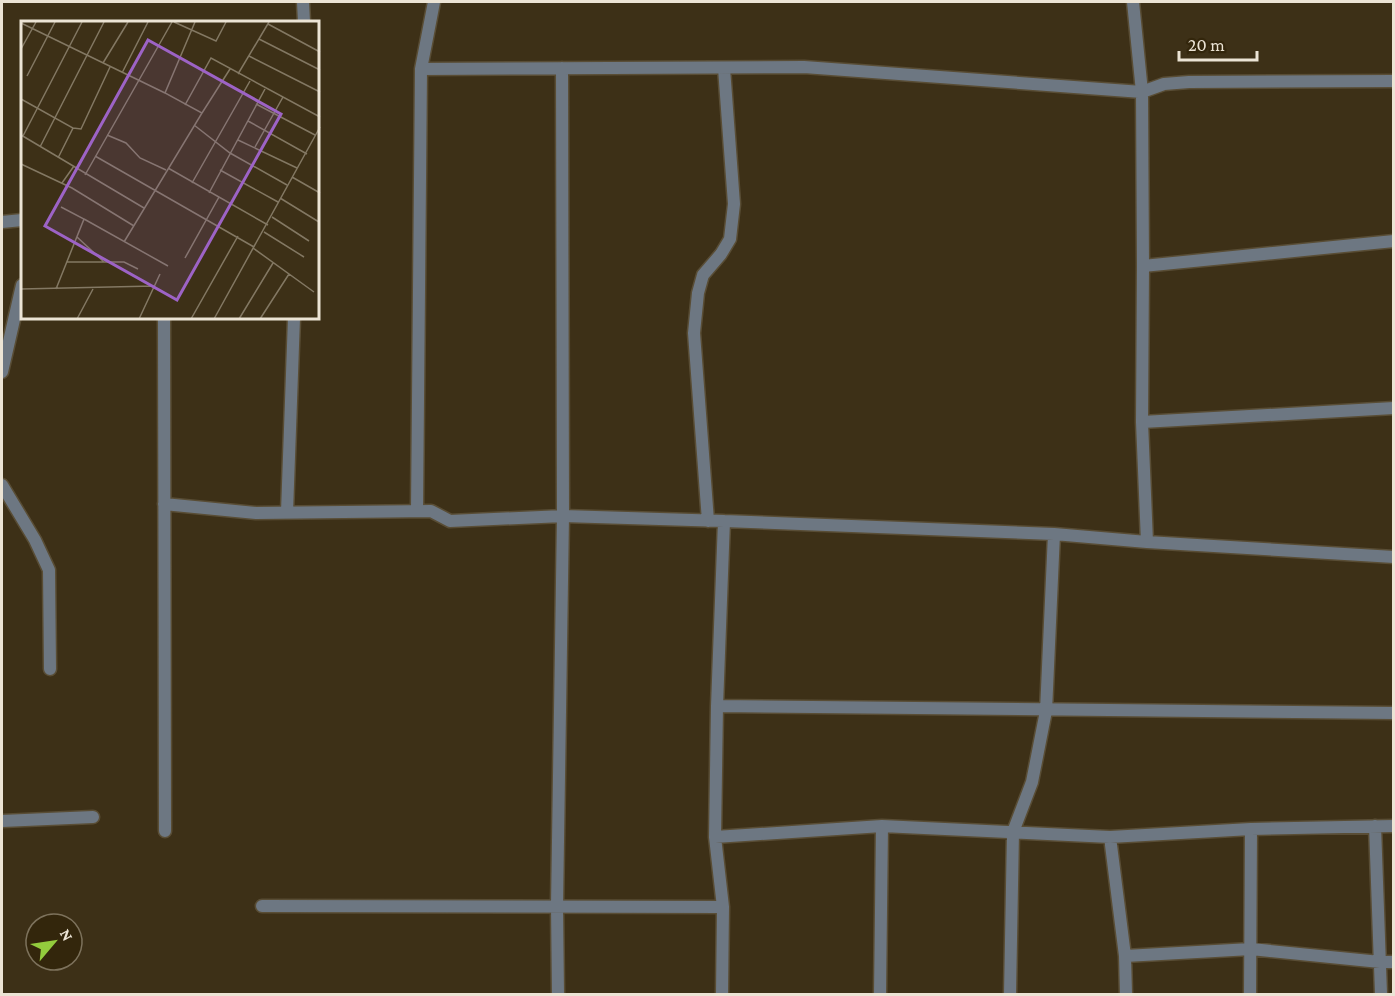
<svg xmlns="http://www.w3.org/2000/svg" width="1395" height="996" font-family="'Crimson Pro',serif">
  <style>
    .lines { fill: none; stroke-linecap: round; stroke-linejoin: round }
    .minor-casing { stroke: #594d35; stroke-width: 15 }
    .minor { stroke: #6d7782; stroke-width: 12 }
    .inset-road { fill: none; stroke: #837863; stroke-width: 1.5 }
    .view { fill: #9d63c6; fill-opacity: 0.15; stroke: #9d63c6; stroke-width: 3 }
    .inset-edge { fill: none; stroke: #ece4d5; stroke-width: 3 }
  </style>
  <rect width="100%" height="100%" fill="#3d3017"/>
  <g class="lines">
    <g class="minor-casing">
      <path id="minor" d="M303,2L304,22
        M1133,2L1142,92L1143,266
        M421,69L804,67L1142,92L1164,84L1189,82L1394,81
        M2,222L22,220
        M164,318L165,831
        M2,372L22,285
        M1142,422L1394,408
        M2,485L35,540L49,570L50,669
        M164,504L256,513L431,511L450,521L563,516L724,521L1054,534L1147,542L1142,422L1143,266L1394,241
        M417,511L421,69L434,2
        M287,512L294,318
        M708,521L694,333L698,293L703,275L721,254L730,239L734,204L724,68
        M1147,542L1394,557
        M717,706L1394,713
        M2,821L93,817
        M1375,826L1381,994
        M715,837L882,826L1110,837L1251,829L1394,826
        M1110,837L1125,956L1126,994
        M262,906L723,907
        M1125,956L1251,949L1380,962H1394
        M558,994L557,906L563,516L562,68
        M722,994L723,907L715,837L717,706L724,521
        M880,994L882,826
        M1010,994L1013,832L1032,782L1046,711L1054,534
        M1250,994L1251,829"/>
    </g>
    <use href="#minor" class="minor"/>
  </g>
  <g transform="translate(21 21)">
    <rect width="298" height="298" fill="#3d3017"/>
    <path class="inset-road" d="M153,1L195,20L205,1M0,2L144,72M247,3L299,31M238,18L299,49M0,28L15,1M228,35L299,71M82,42L107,1M101,52L127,1M217,53L248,1M6,55L34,1M0,78L52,107L37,137M235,83L294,114M164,84L190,37L299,96M181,92L209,48M227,100L286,133M173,104L209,132L266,164M52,107L60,108L89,46M0,114L123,187M86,114L105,122L119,137L145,149M2,115L61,1M217,119L276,147M19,126L83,1M234,126L262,76M74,135L233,226M0,143L51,167L113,205M147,147L247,204M199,149L257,181M64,154L151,1M271,156L299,172M41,162L53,145M171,162L229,60M188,172L244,68M259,177L298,201M251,196L288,220M63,198L147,245M243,211L283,236M56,216L83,241M103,221L181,92L144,72L174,1M232,227L293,271M164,237L198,176M46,241H103L117,248M0,268L133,265M35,268L63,198L40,186M56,298L72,268M118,298L139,253M170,298L217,215M193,298L299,106M218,298L252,242M239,298L268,253"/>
    <path class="view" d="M127,19L260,93L156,279L24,205Z"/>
    <rect width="298" height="298" class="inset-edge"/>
  </g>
  <rect width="1395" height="996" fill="none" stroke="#ece4d5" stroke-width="6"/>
  <g transform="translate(54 942) rotate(61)"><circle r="28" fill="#33260c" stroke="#7d725c" stroke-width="1.5"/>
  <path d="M0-4.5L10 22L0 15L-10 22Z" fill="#93cc3d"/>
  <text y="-9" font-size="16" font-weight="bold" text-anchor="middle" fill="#ece4d5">N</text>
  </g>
  <path d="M1179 51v9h78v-9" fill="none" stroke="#ece4d5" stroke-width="3"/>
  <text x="1188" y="51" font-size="18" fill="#ece4d5" stroke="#33260c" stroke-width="4.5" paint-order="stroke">20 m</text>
</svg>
